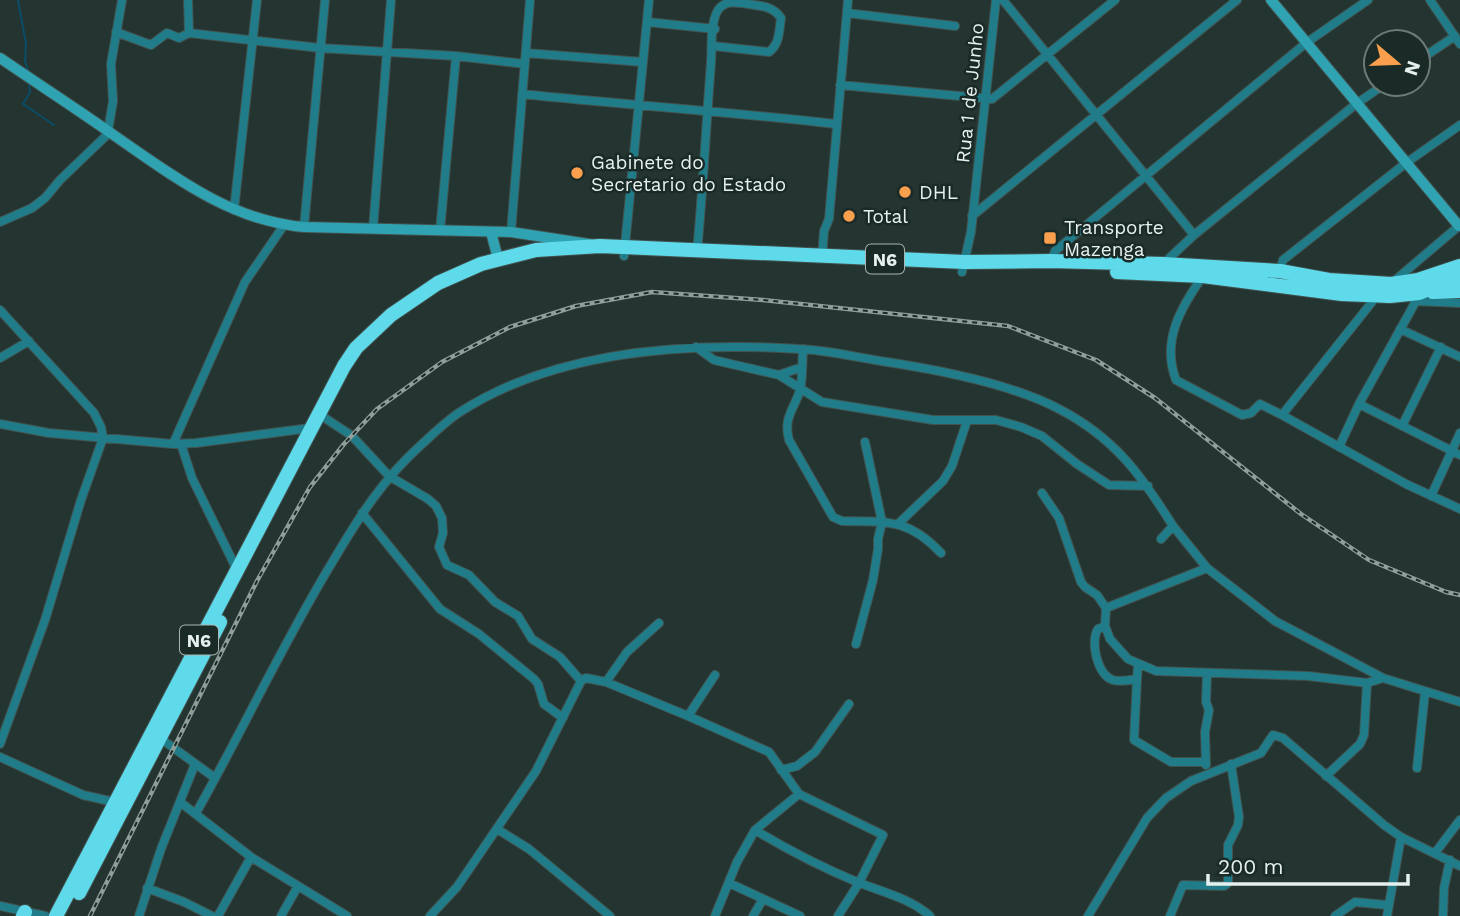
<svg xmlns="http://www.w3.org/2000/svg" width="1460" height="916" font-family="'Work Sans',sans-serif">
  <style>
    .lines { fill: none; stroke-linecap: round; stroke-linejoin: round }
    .stream { stroke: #0b4c67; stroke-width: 2 }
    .street-casing { stroke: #42524f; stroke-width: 10 }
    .secondary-casing { stroke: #42524f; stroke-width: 12 }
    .highway-casing { stroke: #42524f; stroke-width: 16 }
    .street { stroke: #207c88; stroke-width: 8 }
    .secondary { stroke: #30a3b2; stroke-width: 10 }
    .highway { stroke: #5fdaeb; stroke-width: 14 }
    .rail-casing { stroke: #909e9b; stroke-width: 4.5 }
    .rail { stroke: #192a27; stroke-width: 2; stroke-dasharray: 5; stroke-linecap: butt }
    .poi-dot { fill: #fa9f4e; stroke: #192a27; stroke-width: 2.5 }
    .labels { text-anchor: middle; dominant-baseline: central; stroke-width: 5; stroke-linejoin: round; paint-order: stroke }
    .shield { fill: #192a27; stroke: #a8b5b2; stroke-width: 2 }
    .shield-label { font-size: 18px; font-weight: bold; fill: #e6f0ee }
    .street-label { font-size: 19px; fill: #e6f0ee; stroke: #192a27 }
    .poi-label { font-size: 19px; fill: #e6f0ee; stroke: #192a27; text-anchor: start }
  </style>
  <rect width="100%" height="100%" fill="#233431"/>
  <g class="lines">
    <path class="stream" d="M18,0L26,44L25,61L29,73
      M29,84L30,92L23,104L54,125"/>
    <g class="street-casing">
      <path id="street" d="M188,0L189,33
        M1003,0L1194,235
        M1430,0L1460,44
        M847,13L955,26
        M647,22L715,29
        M116,32L151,45L167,33L179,38L189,33L320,48L456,56L525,64
        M526,53L643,62
        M1418,61L1455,36
        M840,85L992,99L1115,0
        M522,94C627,105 732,112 836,124
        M108,131L113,101L111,64L122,0
        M234,210L257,0
        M972,216L1237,0
        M0,222L32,208L45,198L60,180L110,132
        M304,227L325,0
        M373,229L391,0
        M440,231L456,56
        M511,232L530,0
        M697,252C703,189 706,126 711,63C712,48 710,23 718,10C725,0 737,2 748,4C761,6 773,6 781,18C779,30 780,44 769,52L713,46
        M624,256L649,0
        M822,257L824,231L829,219L848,0
        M1051,261L1055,251L1306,43L1368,0
        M1163,264L1194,235L1356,104L1385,84
        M1280,271L1283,260L1406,163L1460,125
        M962,272L971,232L996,0
        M1203,276C1181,307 1161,341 1176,380L1242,415L1251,413L1260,404L1282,415
        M1393,282L1460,225
        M1414,301L1460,303
        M1372,302L1282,415L1406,484L1460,509
        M0,310L94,413L101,427L103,438L81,500L45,620L0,744
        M1400,329L1460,357
        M696,347L714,360L779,375L822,402L933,420H996L1021,427L1042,436L1077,464L1109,485L1148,486
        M803,349C802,362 803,377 800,390C794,410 783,417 789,440L833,517L842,521C887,522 908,518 941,553
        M0,358L29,341
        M779,375L802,367
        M1359,404L1460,455
        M325,418L352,436L389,476L428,499L436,506L442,518L443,533L439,547L447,565L469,575L495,602L518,616L532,639L560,657L581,681
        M0,424L49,433L173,444L196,443L310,428
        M1402,426L1441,347
        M173,444L245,282L284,225
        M181,444L192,478L237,570
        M1339,447L1359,404L1416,301
        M1042,493L1059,518L1081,582L1085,587L1097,595L1106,608L1105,626L1110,639L1128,659L1156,671L1308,676L1367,683L1383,678
        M1431,496L1460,433
        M362,513L440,609L479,634L534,679L538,684L544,704L563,718
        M898,524L943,481L952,466L967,421
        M1161,539L1173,526L1207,568L1275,621L1383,678L1460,702
        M1106,608L1207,568
        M1105,626L1098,629C1090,641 1097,675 1113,680C1120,682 1130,680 1137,679L1138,665
        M856,644L873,580L878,549V539L882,522L865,442
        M1137,679L1134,740L1171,762H1206
        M606,682L627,652L659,623
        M688,716L715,675
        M160,738L215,778
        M0,757L83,795L114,802
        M1206,765L1205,732L1209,710L1206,702L1207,674
        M1417,768L1425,692
        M781,770L797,766L815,752L849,704
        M1326,776L1360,744L1364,735L1367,683
        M180,802L251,857L347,916
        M196,813C243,730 283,643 333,561C359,517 383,479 421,445C433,434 446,421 460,412C556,350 688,342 799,349C829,350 858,358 887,362C939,370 1014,385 1059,409C1115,438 1141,475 1173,526
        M497,829L529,849L610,916
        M755,830C788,850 821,867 857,882C882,892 910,898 930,916
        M1435,853L1460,820
        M729,883L800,916
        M147,888L184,902L212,916
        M0,906L45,916
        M139,916L161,849L195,764
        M218,916L251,857
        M281,916L298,886
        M430,916L457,887L536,771L581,681L586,678L606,682L688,716L769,752L799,794
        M715,916L737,862L755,830L799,794L883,835L859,883L838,916
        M753,916L763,899
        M1088,916L1147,818L1166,798L1191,781L1261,753L1273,735L1283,738L1384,825L1401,837L1460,866
        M1170,916L1183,885L1224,886L1228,883V845L1238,825L1239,817L1231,764
        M1335,916L1355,902L1387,905
        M1387,916L1401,837
        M1443,916L1444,888L1450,860"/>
    </g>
    <g class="secondary-casing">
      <path id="secondary" d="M1271,0L1459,226
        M0,58C38,84 77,109 115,136C173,176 231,221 304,227L511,232L589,244
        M491,232L498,259"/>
    </g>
    <g class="highway-casing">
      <path id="highway" d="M1117,272L1203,276L1342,294L1390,296L1419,293L1460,277
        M1433,292L1460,291
        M79,893L220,622
        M23,916L25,912
        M56,916L344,366L356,348L391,315L438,283L481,264L536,250L600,246L965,262L1051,261L1163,264L1280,271L1329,280L1391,284L1418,280L1460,266"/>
    </g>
    <use href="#street" class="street"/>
    <use href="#secondary" class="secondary"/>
    <use href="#highway" class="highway"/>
    <g class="rail-casing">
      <path id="rail" d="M90,916L257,581L310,487L344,444L377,409L442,362L510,327L576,306L652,292L763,300L1008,326L1096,360L1155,398L1301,514L1369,560L1446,592L1460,595"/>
    </g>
    <use href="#rail" class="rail"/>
  </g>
  <g class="poi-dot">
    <circle cx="577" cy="173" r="7"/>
    <circle cx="905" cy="192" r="7"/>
    <circle cx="849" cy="216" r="7"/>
    <rect x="1043" y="231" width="14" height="14" rx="3.5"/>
  </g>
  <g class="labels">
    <g class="shield">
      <rect x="866" y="244.5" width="38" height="29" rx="5"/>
      <rect x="180" y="625.5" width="38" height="29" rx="5"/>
    </g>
    <g class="shield-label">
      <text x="885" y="259">N6</text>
      <text x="199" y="640">N6</text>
    </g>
    <g class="street-label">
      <text transform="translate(970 93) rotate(-84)">Rua 1 de Junho</text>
    </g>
    <g class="poi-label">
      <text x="591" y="162">Gabinete do<tspan x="591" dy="22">Secretario do Estado</tspan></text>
      <text x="919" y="192">DHL</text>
      <text x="863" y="216">Total</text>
      <text x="1064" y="227">Transporte<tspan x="1064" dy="22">Mazenga</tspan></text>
    </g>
  </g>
  <g transform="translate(1397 63) rotate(109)"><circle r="33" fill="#192a27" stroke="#6b7977" stroke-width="2"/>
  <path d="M0-5L12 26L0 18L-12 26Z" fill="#fa9f4e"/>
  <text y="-10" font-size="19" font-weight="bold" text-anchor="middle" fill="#e6f0ee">N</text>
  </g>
  <path d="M1208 874v10h200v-10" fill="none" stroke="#e6f0ee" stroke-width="3.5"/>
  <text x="1218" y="874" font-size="21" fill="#e6f0ee" stroke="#192a27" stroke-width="5" paint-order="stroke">200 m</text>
</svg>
